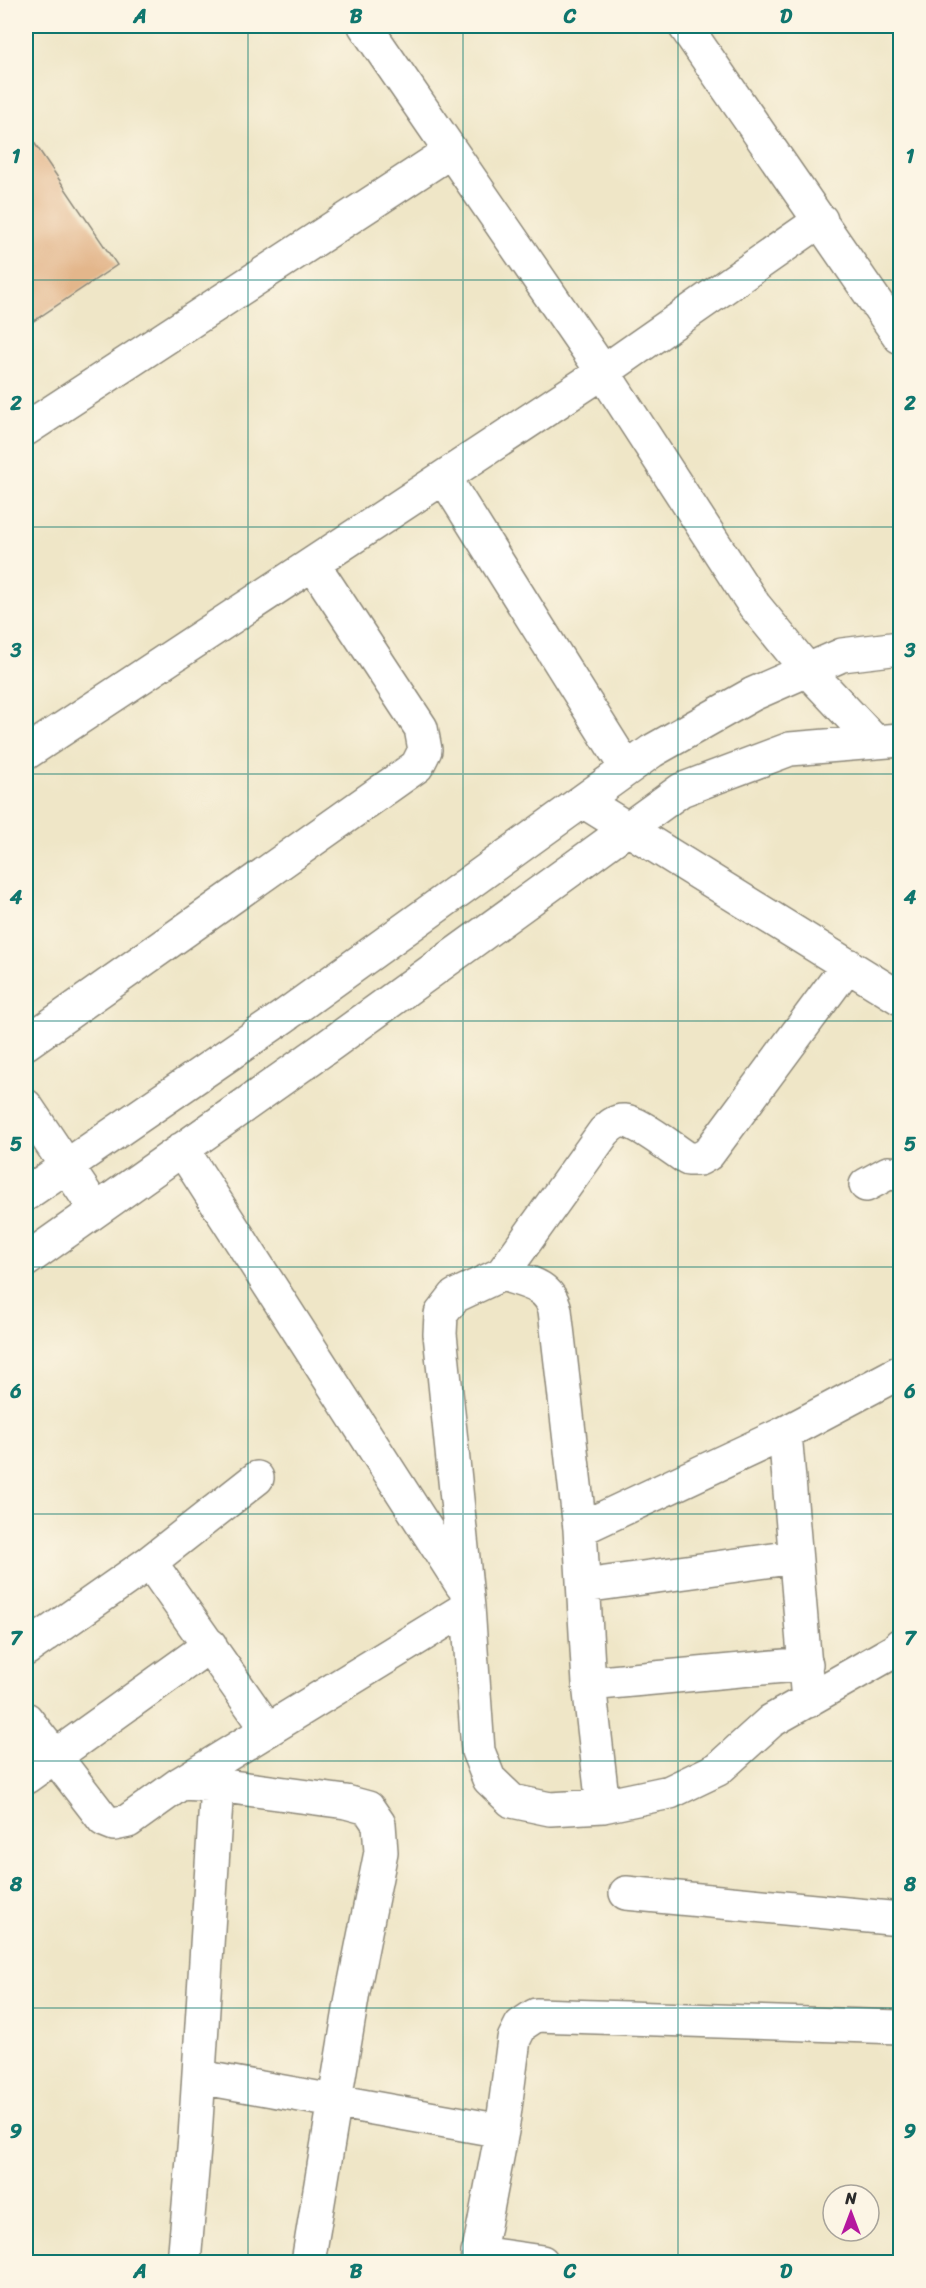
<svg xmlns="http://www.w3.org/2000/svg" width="926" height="2288" font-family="Sriracha,sans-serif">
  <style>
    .building { fill: #e3b68b }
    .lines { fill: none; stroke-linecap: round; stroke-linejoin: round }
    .minor-casing { stroke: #8d8879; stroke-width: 36 }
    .minor { stroke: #fff; stroke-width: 33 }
    .grid { fill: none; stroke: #0f766e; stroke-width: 1.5; stroke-opacity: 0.55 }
    .neatline { fill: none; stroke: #0f766e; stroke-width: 2 }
    .grid-label { font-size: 20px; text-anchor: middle; font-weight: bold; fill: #0f766e }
  </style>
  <rect width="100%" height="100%" fill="#fcf5e5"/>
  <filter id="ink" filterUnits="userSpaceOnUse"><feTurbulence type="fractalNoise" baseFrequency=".0167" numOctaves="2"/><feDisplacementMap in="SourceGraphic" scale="12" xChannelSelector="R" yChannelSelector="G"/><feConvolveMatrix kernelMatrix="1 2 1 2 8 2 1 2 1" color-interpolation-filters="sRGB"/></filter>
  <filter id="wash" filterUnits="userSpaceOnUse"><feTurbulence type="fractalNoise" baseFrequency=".008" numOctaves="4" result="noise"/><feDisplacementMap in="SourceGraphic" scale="24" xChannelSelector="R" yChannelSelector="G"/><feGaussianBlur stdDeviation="1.35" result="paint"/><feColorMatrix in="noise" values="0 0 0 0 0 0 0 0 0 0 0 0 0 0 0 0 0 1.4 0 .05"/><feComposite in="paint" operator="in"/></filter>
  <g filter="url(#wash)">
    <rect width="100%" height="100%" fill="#efe6c7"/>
    <g id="blocks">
      <path class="building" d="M31,138L117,265L26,326V141Z"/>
    </g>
  </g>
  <g filter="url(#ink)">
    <use href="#blocks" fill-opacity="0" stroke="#8d8879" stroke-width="1.5"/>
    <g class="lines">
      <g class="minor-casing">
        <path id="minor" d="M365,26L603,372L754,605L807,670L875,742
          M685,26L900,337
          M26,429L451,151
          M444,477L627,769
          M26,753L603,372L821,220
          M583,801L900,998
          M848,965L708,1154L699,1159H688C676,1151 638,1122 625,1121C616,1120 610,1126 604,1132L502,1274L455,1296L441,1314L440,1334L468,1607L478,1751L489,1779L512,1801L550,1809L603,1806L670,1792L718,1769L771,1721L896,1650L900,1645
          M26,1043L417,766L425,750L421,728L313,564
          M26,1106L96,1210
          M182,1149L462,1585
          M866,1185L888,1173L900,1174
          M26,1194L283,1017L652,751L753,694L842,655L900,648
          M26,1260L331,1044L681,790L790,749L900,740
          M502,1274C525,1282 549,1284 555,1310L580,1529L589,1684L603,1806
          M785,1433L808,1701
          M580,1529L785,1433L900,1372
          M150,1562L268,1730
          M584,1586L795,1557
          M26,1649L150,1562L257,1478
          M589,1684L806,1664
          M26,1719L104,1820L114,1824L128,1821L181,1783L468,1607
          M26,1777L210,1645
          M181,1783L217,1785L346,1802L368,1808L379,1824L381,1852L353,1992L308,2262
          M626,1893L900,1919
          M199,2077L502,2131
          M478,2253L542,2262
          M184,2262L195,2137L217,1785
          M477,2262L502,2131L514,2039L521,2025L536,2015L900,2027"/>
      </g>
      <use href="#minor" class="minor"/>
    </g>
  </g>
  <path class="grid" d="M248,26V2262M463,26V2262M678,26V2262M26,280H900M26,527H900M26,774H900M26,1021H900M26,1267H900M26,1514H900M26,1761H900M26,2008H900"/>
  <rect width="926" height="2288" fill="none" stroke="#fcf5e5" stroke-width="66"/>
  <g transform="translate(851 2213)"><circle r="28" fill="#fcf5e5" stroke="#a8a49b" stroke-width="1.5"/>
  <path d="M0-4.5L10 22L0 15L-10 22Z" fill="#b5179e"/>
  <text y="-9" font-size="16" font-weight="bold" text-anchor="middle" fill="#2b2b2b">N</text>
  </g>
  <rect x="33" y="33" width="860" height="2222" class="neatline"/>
  <g class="grid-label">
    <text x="140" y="23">A</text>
    <text x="356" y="23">B</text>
    <text x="570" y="23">C</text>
    <text x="786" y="23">D</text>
    <text x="16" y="163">1</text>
    <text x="910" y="163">1</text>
    <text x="16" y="410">2</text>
    <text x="910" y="410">2</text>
    <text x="16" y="657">3</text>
    <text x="910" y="657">3</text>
    <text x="16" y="904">4</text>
    <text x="910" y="904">4</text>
    <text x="16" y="1151">5</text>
    <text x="910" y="1151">5</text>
    <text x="16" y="1398">6</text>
    <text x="910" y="1398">6</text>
    <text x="16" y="1645">7</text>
    <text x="910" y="1645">7</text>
    <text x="16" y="1891">8</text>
    <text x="910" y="1891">8</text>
    <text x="16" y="2138">9</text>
    <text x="910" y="2138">9</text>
    <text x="140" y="2278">A</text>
    <text x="356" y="2278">B</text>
    <text x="570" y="2278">C</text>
    <text x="786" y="2278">D</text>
  </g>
</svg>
